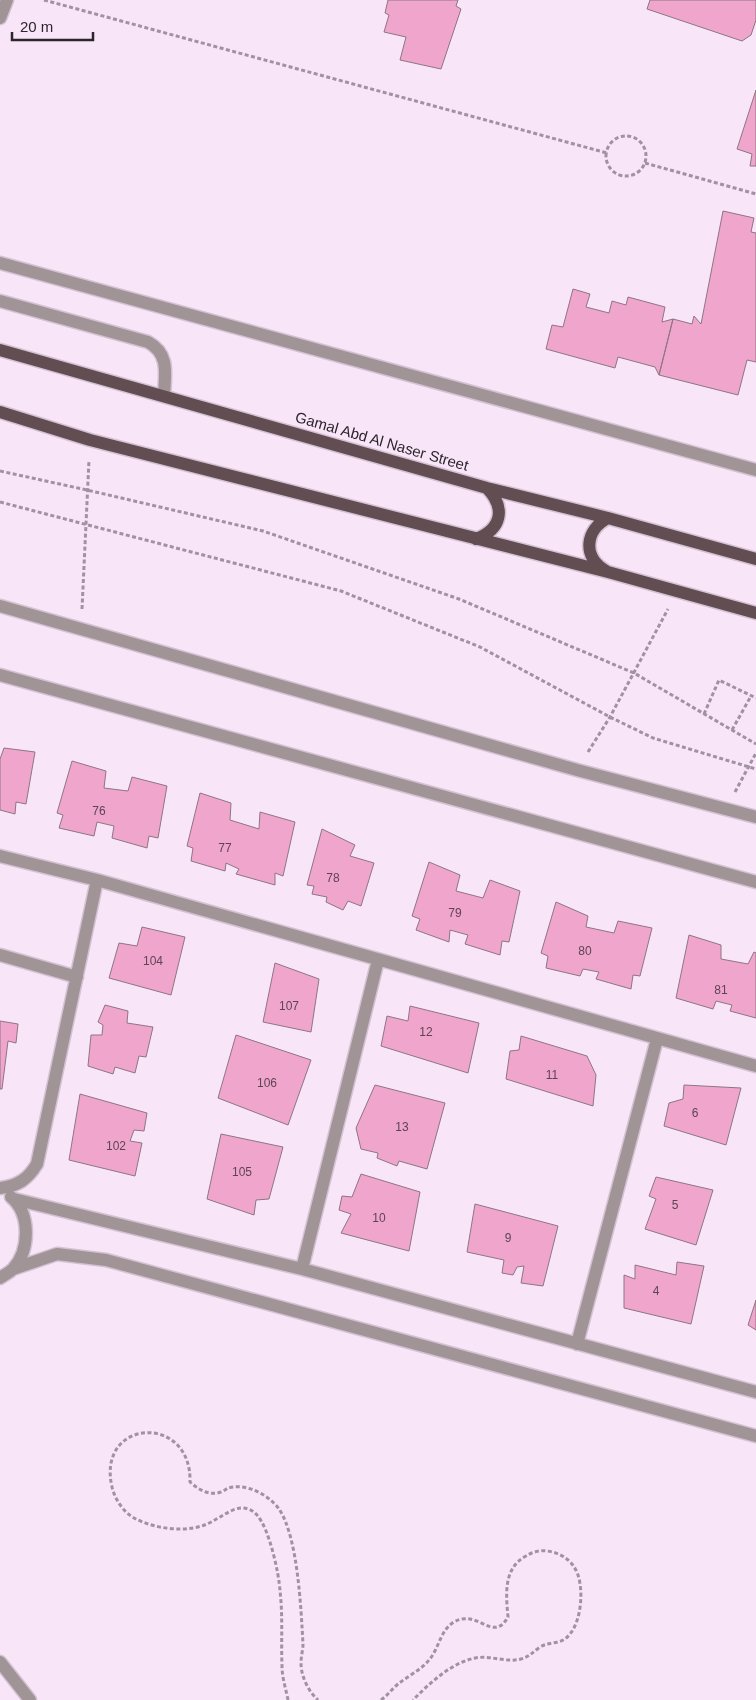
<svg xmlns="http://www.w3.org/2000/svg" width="756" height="1700" font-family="Arial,sans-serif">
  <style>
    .building { fill: #efa5cc; stroke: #8d7681 }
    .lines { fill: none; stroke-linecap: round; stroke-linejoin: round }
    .minor-casing { stroke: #d4c2d3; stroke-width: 15 }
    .major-casing { stroke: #d4c2d3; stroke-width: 15 }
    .path { stroke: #a092a0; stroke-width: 3; stroke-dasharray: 4 2.5; stroke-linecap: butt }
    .minor { stroke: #a09497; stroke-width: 12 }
    .major { stroke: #624d53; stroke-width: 12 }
    .labels { text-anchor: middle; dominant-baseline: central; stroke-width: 4; stroke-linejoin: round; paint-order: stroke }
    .number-label { font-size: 12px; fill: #5d4554 }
    .street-label { font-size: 15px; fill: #2c252c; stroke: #f9e5f8 }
  </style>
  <rect width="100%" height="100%" fill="#f9e5f8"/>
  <path class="building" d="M388,0H458L456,6L461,9L441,69L400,60L406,37L384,32L389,15L385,13Z
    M650,0H756V20L751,35L742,41L647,9Z
    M756,90V166H750L752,154L737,149Z
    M723,211L754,218L751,232L756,233V362L747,360L738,395L659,375L673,319L692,324L694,316L701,324Z
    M573,289L590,294L586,307L609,313L612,301L626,305L628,297L665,307L662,322L673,319L659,375L655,367L618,357L615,368L546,349L552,325L563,327Z
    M4,748L35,752L26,804L16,802L15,814L0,810V759Z
    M72,761L106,771L104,788L128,791L132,777L167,786L158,838L149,836L147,848L112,838L114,826L97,822L94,836L59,828L63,815L57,813Z
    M200,793L231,803L230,820L259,829L260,812L295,822L283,876L275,873V885L236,874L239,869L226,863L225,871L191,861L193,848L187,846Z
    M322,829L355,845L350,856L374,863L361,906L348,901L343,910L326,902L327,897L312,894L314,886L307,885Z
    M429,862L460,875L456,891L483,898L490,880L520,891L509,942L502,941L500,955L465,944L468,935L450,930L449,942L416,930L420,919L412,916Z
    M556,902L588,916L586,927L614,933L618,921L652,928L640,976L633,975L631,989L596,979L599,972L583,969L580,976L546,968L548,956L541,953Z
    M142,927L185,937L171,995L109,978L119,943L137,946Z
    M689,935L721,945V959L748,964L754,952L756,953V1018L730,1011L732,1005L716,1001L713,1009L676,998Z
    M275,963L319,979L311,1032L263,1022Z
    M105,1005L128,1011L127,1023L153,1027L146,1057L139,1056L135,1073L115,1067L113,1074L88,1066L91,1035H102L103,1025L98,1022Z
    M410,1006L479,1023L468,1073L381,1046L387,1016L408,1021Z
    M0,1021L18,1024L16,1043L8,1041L2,1089H0Z
    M236,1035L311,1060L288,1125L218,1098Z
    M521,1036L587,1056L596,1075L593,1106L506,1079L510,1051L519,1050Z
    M375,1085L445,1103L427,1169L399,1161L397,1166L377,1158L378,1153L361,1149L356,1128Z
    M684,1085L741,1088L726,1145L664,1126L669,1103L683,1099Z
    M80,1094L147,1113L144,1131L134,1130L130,1141L142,1143L135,1176L69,1160Z
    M221,1134L283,1147L269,1199L256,1200L254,1215L207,1199Z
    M361,1174L420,1192L409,1251L341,1233L351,1214L339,1210L342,1196L352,1197Z
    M656,1177L713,1190L696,1245L645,1229L656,1199L649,1196Z
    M475,1204L558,1226L543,1286L521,1283L524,1266L517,1267L513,1275L502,1273L504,1260L467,1252Z
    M677,1262L704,1266L691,1324L624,1308V1275L635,1279V1265L676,1275Z
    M756,1300V1330L748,1325Z"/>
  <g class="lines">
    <g class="minor-casing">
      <path id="minor" d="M0,18L7,0
        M0,263L756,470
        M0,301L148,342C170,354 165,374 164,396
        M0,606L577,770L756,817
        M0,675L756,882
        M0,856L97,880L756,1066
        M0,955L77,977
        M0,1188C18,1186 28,1179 37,1164L97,880
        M14,1199L302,1269L756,1392
        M13,1269L57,1254L106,1260L756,1436
        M302,1269L378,960
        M0,1278C4,1275 9,1273 13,1269C30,1250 31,1214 11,1197
        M577,1344L657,1039
        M0,1662L30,1700"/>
    </g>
    <g class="major-casing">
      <path id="major" d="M0,350L487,488L608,518L756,559
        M0,412L90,440L608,572L756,613
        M476,539C502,529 506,508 487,488
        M606,571C582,557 585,530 608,518"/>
    </g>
    <path class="path" d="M44,0L607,153
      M606 156a20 20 0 1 1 40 0a20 20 0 1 1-40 0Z
      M645,163L756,194
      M0,471L87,490L263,531L459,599L634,673L756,744
      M0,502L341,591L480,647L610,717L653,738L756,769
      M82,609L89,460
      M704,714L719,680L756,698
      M732,730L751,696
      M588,752L610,717L668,609
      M735,792L756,753
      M288,1700C286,1689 282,1678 282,1666C281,1641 283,1616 280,1591C279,1573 269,1528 257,1515C251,1508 242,1506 233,1510C224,1514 216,1520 207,1524C186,1533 156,1529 136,1519C124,1513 115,1500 112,1487C96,1418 192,1413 190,1482C199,1490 209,1496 221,1492C224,1491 226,1489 228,1488C246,1483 268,1494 279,1509C298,1537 301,1609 303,1644C303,1650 301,1656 301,1663C301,1676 308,1691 318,1700
      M381,1700C388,1695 392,1689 398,1684C408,1676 421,1670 429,1660C439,1649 440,1630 454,1622C478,1608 493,1644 508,1617C506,1595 503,1568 526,1556C532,1552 540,1550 547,1551C562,1553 573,1561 578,1575C584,1593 581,1627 565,1639C557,1644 548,1642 540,1647C533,1652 529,1657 521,1659C506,1663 491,1655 475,1658C451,1663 430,1683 413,1700"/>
    <use href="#minor" class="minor"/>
    <use href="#major" class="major"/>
  </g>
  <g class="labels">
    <g class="number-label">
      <text x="99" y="811">76</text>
      <text x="225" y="848">77</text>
      <text x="333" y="878">78</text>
      <text x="455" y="913">79</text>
      <text x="585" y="951">80</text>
      <text x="153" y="961">104</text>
      <text x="721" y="990">81</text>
      <text x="289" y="1006">107</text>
      <text x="426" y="1032">12</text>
      <text x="552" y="1075">11</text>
      <text x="267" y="1083">106</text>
      <text x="695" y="1113">6</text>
      <text x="402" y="1127">13</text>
      <text x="116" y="1146">102</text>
      <text x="242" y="1172">105</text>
      <text x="675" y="1205">5</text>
      <text x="379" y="1218">10</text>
      <text x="508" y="1238">9</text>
      <text x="656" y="1291">4</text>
    </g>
    <g class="street-label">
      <text transform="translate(382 441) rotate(16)">Gamal Abd Al Naser Street</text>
    </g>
  </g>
  <path d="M12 32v8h81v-8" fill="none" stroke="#2c252c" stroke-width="2.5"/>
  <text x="20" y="32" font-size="15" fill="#2c252c" stroke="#f9e5f8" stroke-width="4" paint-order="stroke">20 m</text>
</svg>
